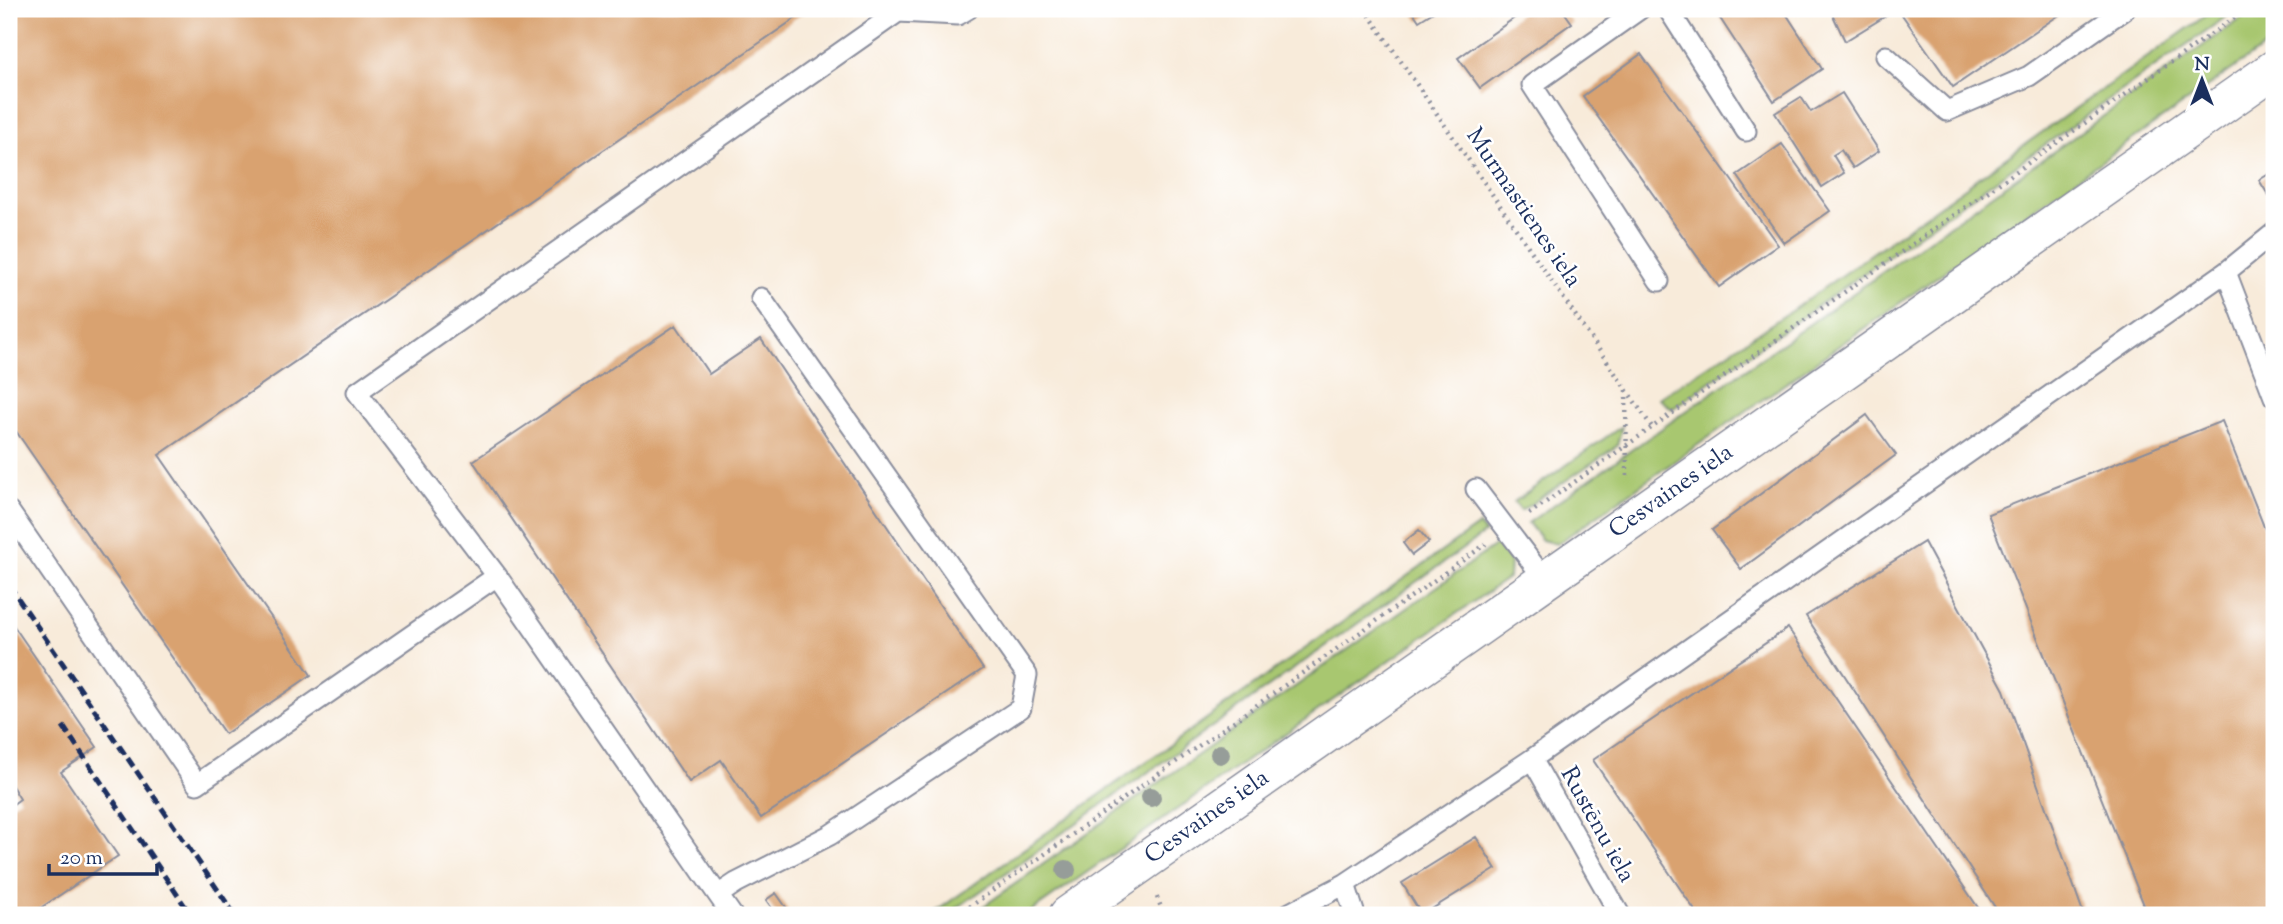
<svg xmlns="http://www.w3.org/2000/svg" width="2283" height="924" font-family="'Sorts Mill Goudy',serif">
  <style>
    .green { fill: #a8c76f; stroke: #627b66; stroke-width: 2 }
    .building { fill: #d9a270 }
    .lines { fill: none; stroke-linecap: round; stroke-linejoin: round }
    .service-casing { stroke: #8a8d9c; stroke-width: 23 }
    .minor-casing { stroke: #8a8d9c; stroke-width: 40 }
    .path { stroke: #8a8d9c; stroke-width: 4.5; stroke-dasharray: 2 5; stroke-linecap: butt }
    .service { stroke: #fff; stroke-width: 19 }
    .minor { stroke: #fff; stroke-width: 37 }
    .rail { stroke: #1b2f5e; stroke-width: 5; stroke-dasharray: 10 5; stroke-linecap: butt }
    .tree { fill: #969d99 }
    .labels { text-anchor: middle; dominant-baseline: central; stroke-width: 5; stroke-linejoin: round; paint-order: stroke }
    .street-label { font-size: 24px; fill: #1b2f5e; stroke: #fff }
  </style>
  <rect width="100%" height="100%" fill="#fff"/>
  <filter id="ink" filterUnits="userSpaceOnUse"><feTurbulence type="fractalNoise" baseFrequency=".0143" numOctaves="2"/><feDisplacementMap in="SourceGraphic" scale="14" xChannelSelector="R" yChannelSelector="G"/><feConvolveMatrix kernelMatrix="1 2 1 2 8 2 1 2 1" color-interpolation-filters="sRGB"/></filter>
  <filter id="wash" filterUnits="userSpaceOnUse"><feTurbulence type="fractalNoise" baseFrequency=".00686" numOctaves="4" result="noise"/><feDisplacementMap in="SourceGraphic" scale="28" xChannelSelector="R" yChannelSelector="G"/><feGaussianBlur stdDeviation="1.57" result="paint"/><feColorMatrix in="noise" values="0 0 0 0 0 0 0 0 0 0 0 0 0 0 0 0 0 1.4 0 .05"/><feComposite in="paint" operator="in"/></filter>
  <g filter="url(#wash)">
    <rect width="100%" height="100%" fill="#f8ebda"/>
    <path class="green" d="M2215,9H2237L1672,409L1659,398L1794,309Z
      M2255,9H2274V40L1557,544L1542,540L1528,523Z
      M1622,426L1617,446L1521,511L1514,502Z
      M1479,525L1485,533L947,915H931Z
      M1496,545L1510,562L1509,577L1026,915H971Z"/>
    <g id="blocks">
      <path class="building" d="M9,9H809L159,455L311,675L225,734L9,421Z
        M1411,9H1438L1419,21Z
        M1527,9H1562L1572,23L1480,88L1458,58Z
        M1714,9H1783L1822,69L1774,101Z
        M1830,9H1897L1845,41Z
        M1898,9H2068L1953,87Z
        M1641,54L1778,245L1719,287L1583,96Z
        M1842,93L1879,151L1853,168L1841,150L1833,155L1844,173L1822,187L1775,113L1801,97L1811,112Z
        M1782,144L1830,211L1784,243L1737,175Z
        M2274,171V200L2272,201L2259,180Z
        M676,325L709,374L761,339L983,669L761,818L721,760L689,782L473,461Z
        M1867,415L1896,455L1741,569L1712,530Z
        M2222,421L2274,552V915H2148L1988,514Z
        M1419,530L1429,542L1412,555L1403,543Z
        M1924,542L2004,690L2084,915H2000L1806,616Z
        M9,619L97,747L61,772L118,856L30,915H9V807L20,799L9,781Z
        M1788,628L1983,915H1698L1593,760Z
        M1476,837L1496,869L1422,915L1402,883Z
        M776,893L788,910L781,915H777L766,900Z"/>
    </g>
  </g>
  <g filter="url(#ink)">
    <use href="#blocks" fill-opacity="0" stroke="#8a8d9c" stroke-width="2"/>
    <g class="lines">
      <g class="service-casing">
        <path id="service" d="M1640,9L1532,85L1659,281
          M1668,9L1746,131
          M1886,56L1947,111L2029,76L2125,9
          M2226,272L2274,397
          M1476,489L1546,581
          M9,511L197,784L497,576
          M1532,759L1620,915
          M1345,884L1355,915
          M718,895L497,576L357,392L898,12L958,15L968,9
          M732,915L718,895L736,883L830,835L1021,708L1027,675L761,298
          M1286,915L1345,884L1532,759L2226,272L2274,233"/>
      </g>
      <g class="minor-casing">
        <g id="minor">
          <path id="s1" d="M1068,915L2274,69"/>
        </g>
      </g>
      <path class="path" d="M1365,9L1652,427
        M1626,390L1627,479
        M1529,514L2247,9
        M1157,897L1164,915
        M958,915L1486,544"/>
      <use href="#service" class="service"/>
      <use href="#minor" class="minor"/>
      <path class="rail" d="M9,585L235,915
        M63,726L191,915"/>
    </g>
    <g class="tree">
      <circle cx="1220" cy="754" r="10"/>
      <circle cx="1151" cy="797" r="10"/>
      <circle cx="1066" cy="870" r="10"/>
    </g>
  </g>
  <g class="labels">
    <g class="street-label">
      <text transform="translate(1523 208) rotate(56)">Murmastienes iela</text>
      <text stroke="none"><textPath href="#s1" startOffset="737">Cesvaines iela</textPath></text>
      <text stroke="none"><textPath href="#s1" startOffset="170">Cesvaines iela</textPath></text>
      <text transform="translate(1597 825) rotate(61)">Rustēnu iela</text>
    </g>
  </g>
  <rect width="2283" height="924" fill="none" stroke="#fff" stroke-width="35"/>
  <g transform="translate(2202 80)" stroke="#ffffff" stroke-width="5" paint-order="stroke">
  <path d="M0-5L12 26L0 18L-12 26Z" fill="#1b2f5e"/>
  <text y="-10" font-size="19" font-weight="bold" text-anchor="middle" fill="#1b2f5e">N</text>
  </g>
  <path d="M49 864v10h108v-10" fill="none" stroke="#1b2f5e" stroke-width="3.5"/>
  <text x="60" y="864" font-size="21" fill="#1b2f5e" stroke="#ffffff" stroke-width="5" paint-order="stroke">20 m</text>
</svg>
